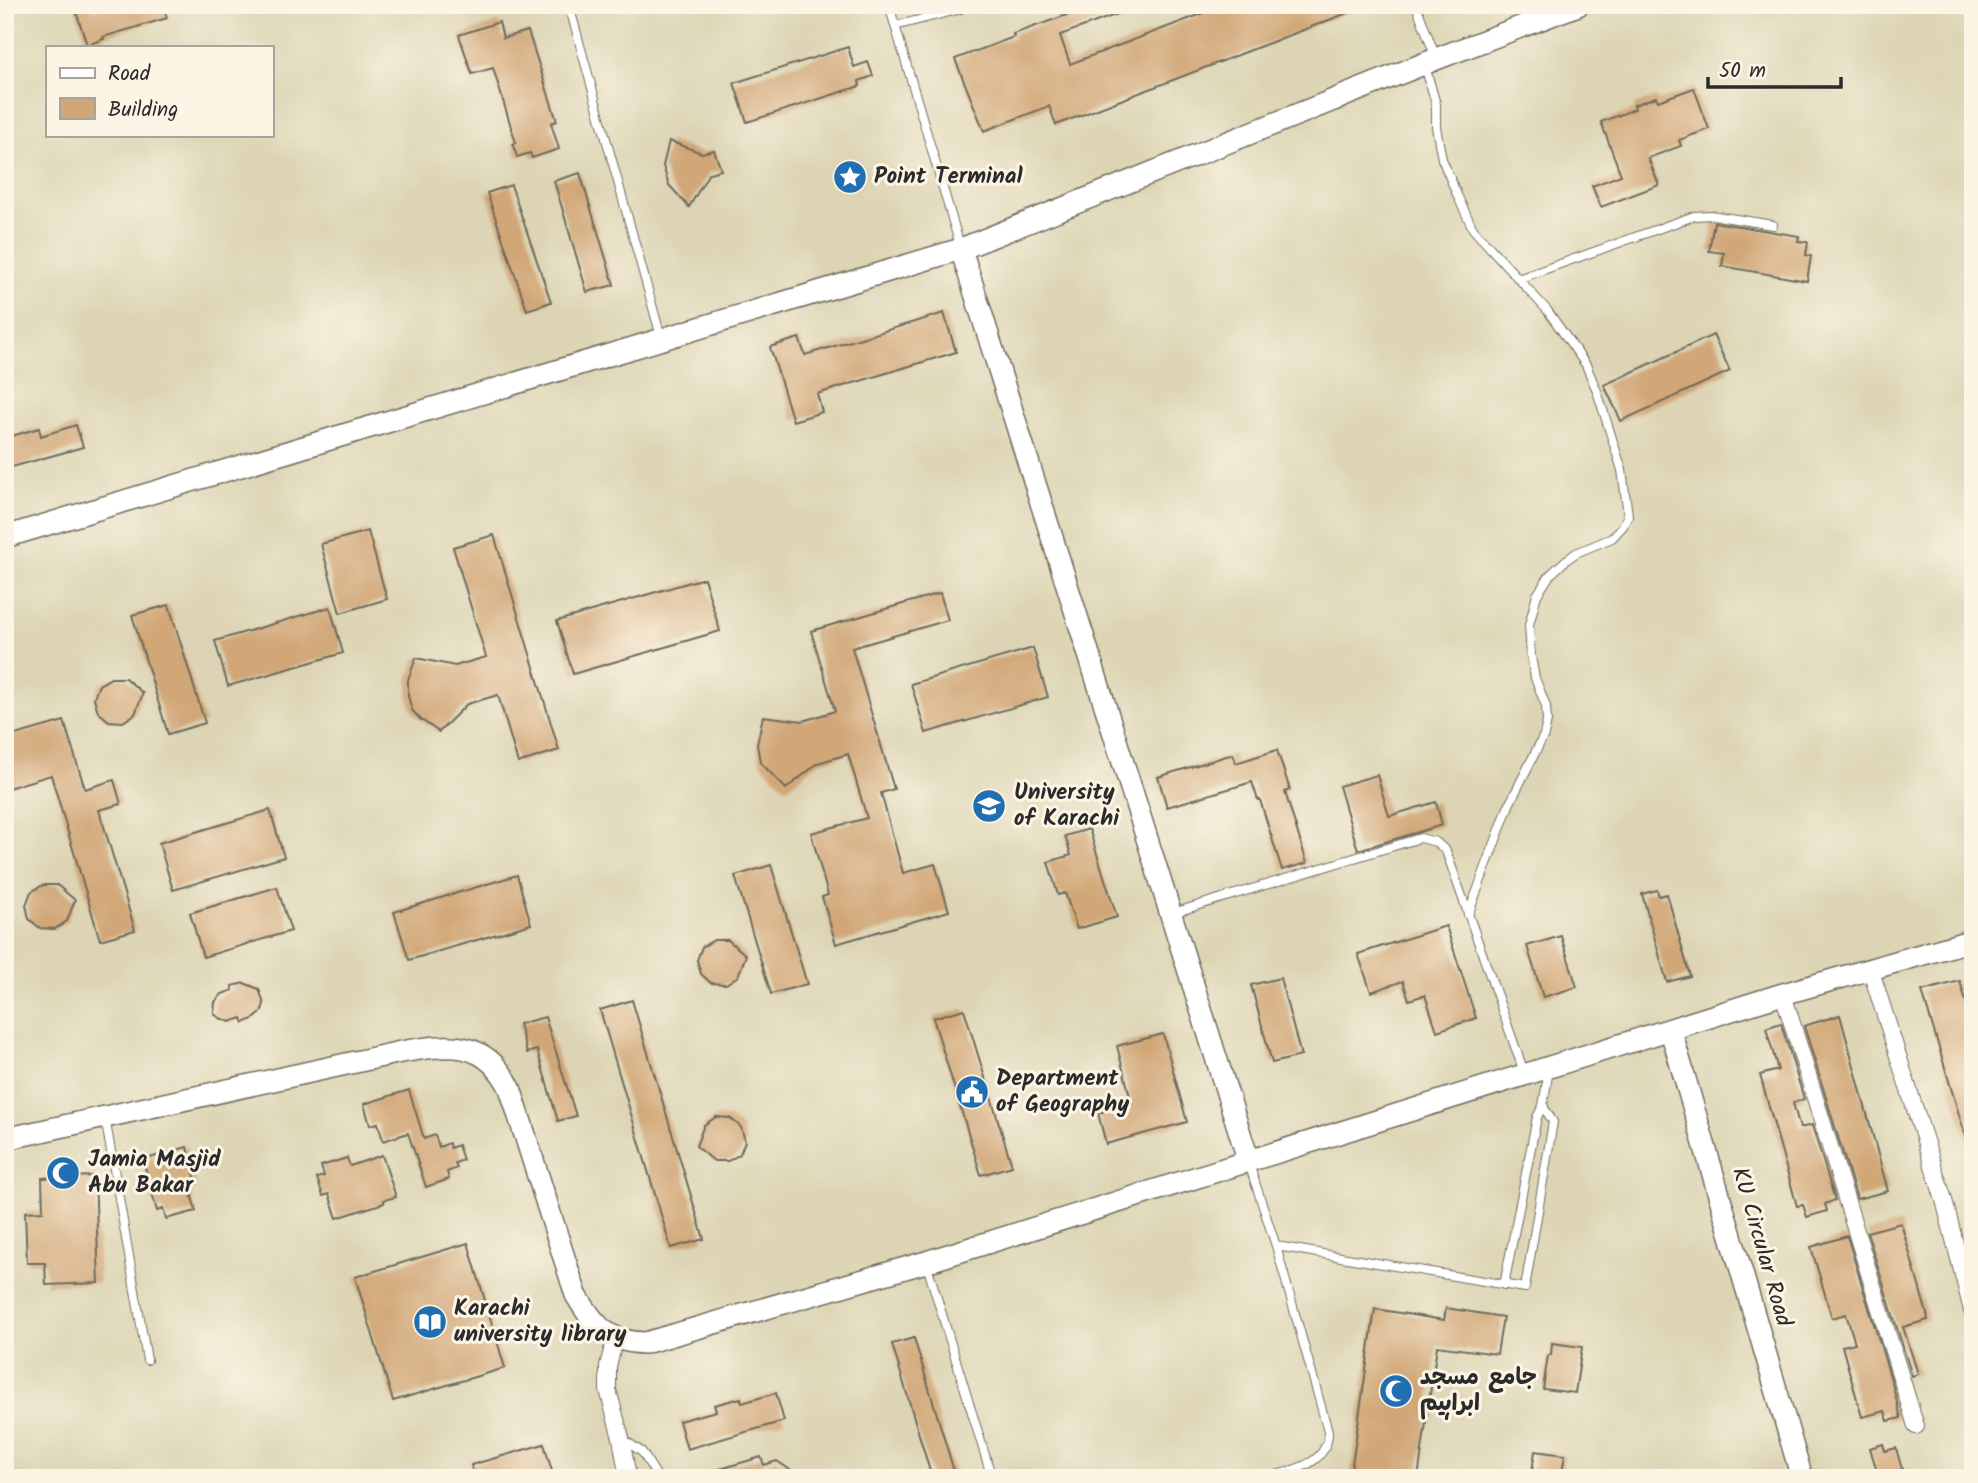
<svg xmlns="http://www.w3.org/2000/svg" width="1978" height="1483" font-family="Kalam,'Playpen Sans Arabic',sans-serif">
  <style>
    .built { fill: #dcd4b4; fill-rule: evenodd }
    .building { fill: #d1a778 }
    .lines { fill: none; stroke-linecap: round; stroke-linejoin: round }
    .service-casing { stroke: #6f6a5d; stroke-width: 10 }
    .minor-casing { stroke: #6f6a5d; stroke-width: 18 }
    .tertiary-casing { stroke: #6f6a5d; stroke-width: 24 }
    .service { stroke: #fff; stroke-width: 8 }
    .minor { stroke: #fff; stroke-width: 16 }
    .tertiary { stroke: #fff; stroke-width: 21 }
    .labels { text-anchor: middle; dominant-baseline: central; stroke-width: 6; stroke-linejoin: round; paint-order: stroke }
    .poi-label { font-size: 23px; font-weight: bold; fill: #2b2b2b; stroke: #fcf5e5; text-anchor: start }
    .street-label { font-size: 23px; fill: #2b2b2b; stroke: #fcf5e5 }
  </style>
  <rect width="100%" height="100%" fill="#fcf5e5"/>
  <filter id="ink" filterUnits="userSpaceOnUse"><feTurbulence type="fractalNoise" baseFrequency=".0143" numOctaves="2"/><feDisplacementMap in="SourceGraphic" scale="14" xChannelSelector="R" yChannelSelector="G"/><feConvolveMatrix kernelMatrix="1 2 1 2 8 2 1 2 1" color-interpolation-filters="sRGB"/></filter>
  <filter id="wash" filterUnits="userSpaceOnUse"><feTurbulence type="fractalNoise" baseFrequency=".00686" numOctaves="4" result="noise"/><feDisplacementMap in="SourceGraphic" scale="28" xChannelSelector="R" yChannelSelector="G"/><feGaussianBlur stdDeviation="1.57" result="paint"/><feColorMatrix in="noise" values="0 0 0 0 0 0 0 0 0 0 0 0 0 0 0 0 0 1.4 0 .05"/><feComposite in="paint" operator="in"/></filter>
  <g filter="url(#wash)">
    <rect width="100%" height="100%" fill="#eddebb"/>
    <path class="built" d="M5,5H1973V1478H5ZM47,47H271V135H47Z"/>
    <g id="blocks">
      <path class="building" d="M74,5H91L93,10L111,5H163L167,18L103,37L104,39L87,45Z
        M1095,5L1137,7L1060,35L1070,64L1225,5L1363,7L1056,125L1049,106L984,131L955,59L1014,37L1013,34Z
        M499,22L503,38L528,31L557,121L551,123L559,149L532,158L530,153L517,157L513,144L516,143L493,68L472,74L459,35Z
        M848,47L854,67L868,62L873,76L859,81L860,86L747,122L734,83Z
        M1694,88L1709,129L1679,140L1681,146L1648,158L1659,185L1601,207L1592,186L1621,175L1601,122L1635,109L1634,105L1656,97L1658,101Z
        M669,141L702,153L714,150L721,170L709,173L689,207L669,185L663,166Z
        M580,173L614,285L587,292L554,181Z
        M511,185L551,302L527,310L487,193Z
        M1714,222L1799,236L1798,241L1808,242L1806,255L1811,256L1807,281L1722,266L1724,253L1709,251Z
        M944,313L956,352L817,394L822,412L793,421L770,347L799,338L805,355Z
        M1713,335L1730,371L1621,421L1604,385Z
        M76,425L83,447L5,469V438L39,428L41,436Z
        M368,531L387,599L340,613L321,544Z
        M494,535L559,750L518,763L498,695L467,704L439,732L420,719L412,710L408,696V680L416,658L455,666L486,657L453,547Z
        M704,578L720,631L573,674L557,621Z
        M940,593L948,620L852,648L894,789L881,793L903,873L935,864L949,911L836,944L822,897L828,895L811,833L867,818L848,754L818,763L786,789L760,762L757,744L763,716L803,721L835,711L811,631Z
        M169,605L205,723L168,734L132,615Z
        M330,607L343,653L228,686L215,641Z
        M1033,648L1048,697L926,733L911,684Z
        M111,678H125L143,693L135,714L123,722L109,721L98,712L94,698L99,685Z
        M64,721L85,789L114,780L121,804L99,810L135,930L100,940L51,775L5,789V738Z
        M1277,750L1290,790L1285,792L1307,863L1282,870L1260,800H1258L1252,782L1167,807L1158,777L1233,754L1236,763Z
        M1377,775L1389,816L1436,802L1442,825L1358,850L1339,786Z
        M270,810L284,857L173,890L159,843Z
        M1089,829L1117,917L1077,929L1065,893L1058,895L1048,862L1071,855L1065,836Z
        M771,865L807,984L771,994L735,876Z
        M517,875L531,924L409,960L394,912Z
        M43,885H57L75,900L67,921L55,929L40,928L29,919L26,905L31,892Z
        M277,887L291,931L203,957L190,913Z
        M1657,890L1659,896L1667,894L1690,976L1667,982L1642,894Z
        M1446,926L1476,1018L1437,1031L1425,995L1409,1000L1403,981L1371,992L1358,954Z
        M1561,936L1577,987L1543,997L1527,946Z
        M714,940H728L746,955L738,976L726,984L711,983L701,974L697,960L702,947Z
        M1280,978L1301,1056L1272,1063L1251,985Z
        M1960,981L1973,1027V1148H1969L1922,991Z
        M244,983L259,989L264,1004L261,1013L255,1018L244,1023L242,1018L230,1022L220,1018L214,1014L215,1002L222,994L233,990L232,986Z
        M632,1000L704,1239L671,1248L600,1010Z
        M964,1009L1012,1166L981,1175L933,1018Z
        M1840,1015L1888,1191L1857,1199L1804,1026Z
        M545,1017L576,1116L558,1121L537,1050L527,1053L519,1024Z
        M1781,1023L1804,1099L1793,1103L1800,1128L1812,1125L1835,1200L1825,1204L1827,1211L1807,1217L1803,1205L1797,1206L1760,1075L1778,1070L1766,1028Z
        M1163,1034L1187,1122L1106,1144L1098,1113L1132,1104L1117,1046Z
        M409,1090L424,1139L435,1135L439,1147L449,1143L450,1148L458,1145L463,1160L455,1163L457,1168L447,1172L449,1179L426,1187L408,1133L383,1141L378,1123L370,1125L364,1104Z
        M716,1117L730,1118L741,1127L745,1141L740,1154L728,1161H714L696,1146L704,1125Z
        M187,1147L197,1184L189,1186L196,1211L166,1219L163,1209L157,1211L143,1160Z
        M382,1155L396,1197L384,1200V1203L337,1218L329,1194L323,1196L317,1178L324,1176L321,1166L347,1158L350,1166Z
        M95,1176L99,1283L46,1285L45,1263H27L25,1212L43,1211L42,1178Z
        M1901,1223L1927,1314L1928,1320L1903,1327L1918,1374L1912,1376L1867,1232Z
        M1847,1236L1892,1383L1901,1418L1888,1421L1885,1411L1862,1417L1842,1346L1855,1343L1846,1314L1832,1318L1811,1247Z
        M468,1243L505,1368L393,1401L355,1277Z
        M1446,1308L1503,1317L1497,1354L1437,1346L1418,1478H1350L1375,1309L1444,1320Z
        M914,1338L956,1478H932L892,1344Z
        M1552,1343L1582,1347L1575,1393L1543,1389L1548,1355H1551Z
        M776,1393L784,1421L687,1449L679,1421L716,1411L714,1405L741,1398L742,1403Z
        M544,1444L554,1478H474L471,1465Z
        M1883,1444L1885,1451L1896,1448L1903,1473L1894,1475L1895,1478H1879L1870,1448Z
        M1535,1451L1565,1455L1561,1478H1531Z
        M761,1457L764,1465L777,1461L802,1478H704L703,1474Z"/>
    </g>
  </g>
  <g filter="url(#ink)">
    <use href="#blocks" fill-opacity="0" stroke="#6f6a5d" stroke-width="2"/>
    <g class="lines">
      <g class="service-casing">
        <path id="service" d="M566,5L572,16L661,337
          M889,5L961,249
          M1416,5L1436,58
          M895,26L961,9L960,5
          M1425,66L1436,104V127L1442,159L1458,197L1473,229L1547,310L1586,365L1597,391L1622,470L1628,515L1623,526L1612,538L1576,553L1565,561L1550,575L1537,595L1529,625L1531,657L1535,678L1546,706L1547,721L1544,735L1509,805L1468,915
          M1518,279L1694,216L1711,215L1773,225
          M1173,913L1420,838L1436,842L1446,851L1524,1072
          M105,1117L147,1360
          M1249,1164L1276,1246L1328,1431C1329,1465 1293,1470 1266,1478
          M1276,1246L1525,1288L1553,1122L1543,1106
          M926,1262L992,1478
          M1504,1285L1537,1117L1543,1106L1549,1069
          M624,1440L642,1452L658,1478"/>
      </g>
      <g class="minor-casing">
        <path id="minor" d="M1870,968L1944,1200L1973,1314
          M1783,994L1916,1426
          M615,1339L608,1366V1390L621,1438L628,1478"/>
      </g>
      <g class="tertiary-casing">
        <path id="tertiary" d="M961,249L1249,1162
          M5,537L961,249L1436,59L1578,5
          M1671,1031L1802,1478
          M5,1139L401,1052C448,1044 485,1038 510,1088L576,1295C595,1326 607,1342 645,1343L926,1262L1783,994L1973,940"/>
      </g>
      <use href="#service" class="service"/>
      <use href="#minor" class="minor"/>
      <use href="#tertiary" class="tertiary"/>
    </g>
  </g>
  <defs>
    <g id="sight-disc" transform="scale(1.75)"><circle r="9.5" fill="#1f6fb2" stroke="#fcf5e5"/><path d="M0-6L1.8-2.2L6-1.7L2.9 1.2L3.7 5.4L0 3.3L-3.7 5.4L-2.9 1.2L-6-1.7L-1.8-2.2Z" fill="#fff"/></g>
    <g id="university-disc" transform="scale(1.75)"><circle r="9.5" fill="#1f6fb2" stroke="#fcf5e5"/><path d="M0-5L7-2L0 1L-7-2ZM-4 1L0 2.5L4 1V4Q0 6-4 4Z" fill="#fff"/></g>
    <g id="civic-disc" transform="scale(1.75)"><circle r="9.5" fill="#1f6fb2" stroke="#fcf5e5"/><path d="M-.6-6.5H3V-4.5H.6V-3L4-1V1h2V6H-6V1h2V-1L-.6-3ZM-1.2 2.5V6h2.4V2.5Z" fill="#fff"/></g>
    <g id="mosque-disc" transform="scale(1.75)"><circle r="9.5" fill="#1f6fb2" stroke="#fcf5e5"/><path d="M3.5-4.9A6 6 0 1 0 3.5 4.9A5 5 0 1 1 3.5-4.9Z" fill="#fff"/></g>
    <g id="library-disc" transform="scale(1.75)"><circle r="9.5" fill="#1f6fb2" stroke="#fcf5e5"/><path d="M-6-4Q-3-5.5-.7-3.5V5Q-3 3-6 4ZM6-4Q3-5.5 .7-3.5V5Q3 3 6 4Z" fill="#fff"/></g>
  </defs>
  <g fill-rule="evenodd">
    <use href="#sight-disc" x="850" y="177"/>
    <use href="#university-disc" x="989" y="806"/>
    <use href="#civic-disc" x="972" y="1092"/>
    <use href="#mosque-disc" x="63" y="1173"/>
    <use href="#library-disc" x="430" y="1322"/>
    <use href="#mosque-disc" x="1396" y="1391"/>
  </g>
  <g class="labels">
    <g class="poi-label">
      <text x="874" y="177">Point Terminal</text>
      <text x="1014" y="793">University<tspan x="1014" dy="26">of Karachi</tspan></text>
      <text x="996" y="1079">Department<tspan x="996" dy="26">of Geography</tspan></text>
      <text x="88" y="1160">Jamia Masjid<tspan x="88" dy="26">Abu Bakar</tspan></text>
      <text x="454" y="1309">Karachi<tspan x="454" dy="26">university library</tspan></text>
      <text x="1420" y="1378">جامع مسجد<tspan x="1420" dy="26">ابراہیم</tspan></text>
    </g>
    <g class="street-label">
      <text transform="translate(1761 1247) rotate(74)">KU Circular Road</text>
    </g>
  </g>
  <rect width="1978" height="1483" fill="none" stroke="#fcf5e5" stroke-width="28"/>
  <rect x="46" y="46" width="228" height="91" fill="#fcf5e5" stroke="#a8a49b" stroke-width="2"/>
  <rect x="60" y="68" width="35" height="10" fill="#ffffff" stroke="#a8a49b" stroke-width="2"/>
  <text x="108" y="80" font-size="21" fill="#2b2b2b">Road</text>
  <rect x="60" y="98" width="35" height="21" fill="#d1a778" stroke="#a8a49b" stroke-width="2"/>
  <text x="108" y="116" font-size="21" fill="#2b2b2b">Building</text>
  <path d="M1708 77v10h133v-10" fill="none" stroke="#2b2b2b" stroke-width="3.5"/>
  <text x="1719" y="77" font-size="21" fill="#2b2b2b" stroke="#fcf5e5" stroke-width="5" paint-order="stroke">50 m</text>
</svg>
